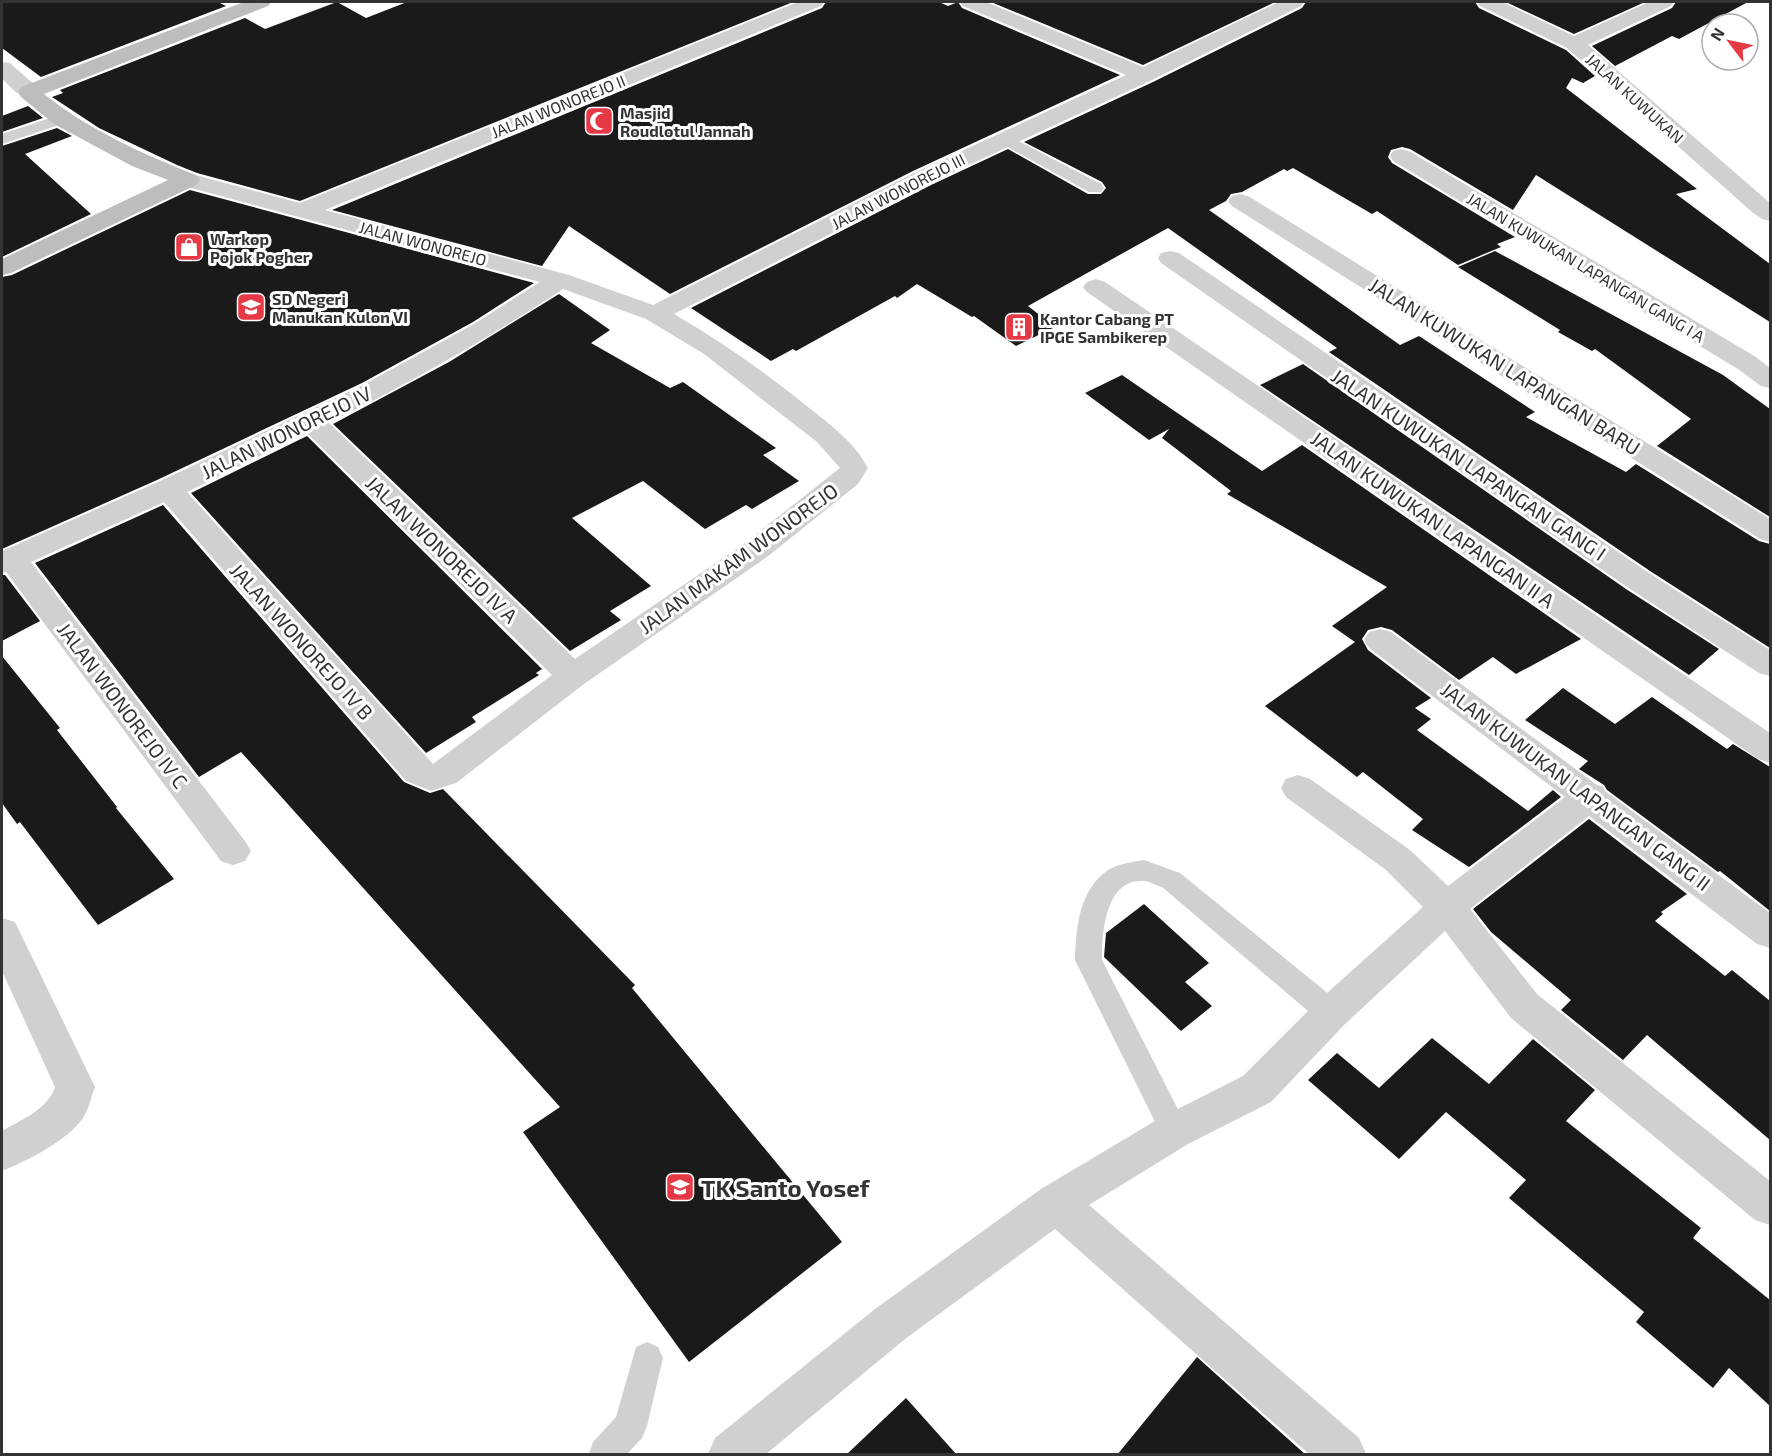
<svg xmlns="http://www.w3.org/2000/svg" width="1772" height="1456" font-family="'Exo 2',sans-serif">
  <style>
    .building { fill: #1a1a1a }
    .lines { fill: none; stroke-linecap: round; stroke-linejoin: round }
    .lane { fill: #d0d0d0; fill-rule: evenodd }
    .street { fill: #d0d0d0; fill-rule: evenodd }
    .secondary { fill: #bdbdbd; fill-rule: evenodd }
    .labels { text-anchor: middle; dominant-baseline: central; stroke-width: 6; stroke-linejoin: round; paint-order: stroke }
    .far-street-label { font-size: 16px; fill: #333; stroke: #fff }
    .far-poi-label { font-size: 16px; font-weight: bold; fill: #333; stroke: #fff; text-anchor: start }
    .street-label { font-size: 20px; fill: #333; stroke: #fff }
    .near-poi-label { font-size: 24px; font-weight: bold; fill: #333; stroke: #fff; text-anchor: start }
  </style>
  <rect width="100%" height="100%" fill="#fff"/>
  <path class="building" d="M2,2H218L226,6L41,77L2,48Z
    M337,2L366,18L407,2H793L300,201L197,173L177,165L99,128L52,97L63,93L60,90L245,18L265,29Z
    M826,2H939L948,6L958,2L962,8L1120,75L913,171L670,294L569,226L542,266L332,210L822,8Z
    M991,2H1275L1143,65Z
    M1306,2H1475L1479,8L1566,50L1595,76L1583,83L1572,78L1566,88L1697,189L1676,194L1770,264V322L1536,175L1513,210L1410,149L1402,147L1391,150L1388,157L1392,163L1515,237L1497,244L1501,247L1458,265L1377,211L1372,214L1293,168L1287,171L1284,169L1242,192L1231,194L1226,201L1209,210L1400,345L1419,336L1535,412L1526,417L1626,472L1636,464L1759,541L1770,544V648L1650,571L1329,352L1337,348L1168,228L1028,306L1055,327L1016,346L974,316L972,317L917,284L897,298L895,296L796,351L793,349L771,361L691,308L931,185L1008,149L1088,194H1101L1106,188L1102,182L1024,142L1153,82L1302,8Z
    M1506,2H1645L1574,34Z
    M1676,2H1748L1679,39L1672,36L1615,66L1592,46L1672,8Z
    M28,106L43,118L2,132V116Z
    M57,128L72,136L25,154L91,214L2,257V146Z
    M190,190L534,283L473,322L362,383L157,480L2,549V277L12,275Z
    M1495,251L1723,375L1770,409V517L1657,446L1691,419L1595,349L1592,351L1558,332L1560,330L1458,267Z
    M559,294L610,330L591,343L670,388L683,382L776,448L763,455L799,481L752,509L746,505L705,529L643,481L572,518L651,586L610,611L621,620L570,651L333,424L449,362Z
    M1303,364L1626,589L1719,649L1689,675L1260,385Z
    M1122,375L1262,471L1302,445L1581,639L1516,674L1493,657L1459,680L1392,630L1381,627L1368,630L1362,639L1368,650L1431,698L1415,708L1431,719L1417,730L1528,811L1553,790L1561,797L1469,867L1412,830L1423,819L1363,772L1357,777L1265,706L1355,642L1332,626L1387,587L1227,494L1231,491L1162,438L1169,429L1149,440L1085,393Z
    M307,436L542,669L536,673L539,675L472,717L476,722L426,753L191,493Z
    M163,505L404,782L430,793L443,789L635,985L632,988L842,1242L689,1362L523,1132L560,1107L241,752L199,777L35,563Z
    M2,575H5L40,621L2,641Z
    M2,656L60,728L57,730L117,807L116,808L174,879L98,925L20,822L17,824L2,803Z
    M1563,688L1615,724L1652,697L1727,749L1733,744L1770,767V911L1720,871L1718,872L1607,790L1604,785L1579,769L1588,761L1525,720Z
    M1589,819L1687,894L1661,912L1663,914L1655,921L1725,976L1732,970L1770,1001V1140L1647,1035L1623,1060L1561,1010L1571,1000L1491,932L1473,909Z
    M1144,904L1209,963L1185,982L1212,1006L1181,1031L1104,957L1106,933Z
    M1432,1038L1489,1084L1533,1039L1595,1090L1566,1121L1701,1228L1693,1238L1770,1300V1406L1729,1368L1713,1388L1636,1322L1644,1312L1509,1198L1526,1180L1446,1112L1399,1159L1308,1080L1337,1053L1379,1088Z
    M1197,1357L1306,1455H1117Z
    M906,1398L957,1455H846Z"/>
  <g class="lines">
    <path class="lane" d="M62,114L70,119L68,122L2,144V134Z
      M1003,133L1101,184L1104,188L1101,192H1089L997,141L995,138L997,135Z
      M1144,860L1180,873L1341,1004L1345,1013L1341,1022L1331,1025L1321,1022L1162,887C1157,886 1149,881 1144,881C1105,878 1102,933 1102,960L1189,1131L1184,1140L1174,1144L1164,1140L1075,960C1076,928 1079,890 1108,870C1117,864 1133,862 1144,860Z
      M647,1342L658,1347L663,1358L647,1426L642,1438L627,1454H589L593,1442L616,1417L636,1347Z"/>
    <path class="street" d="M798,2H824L821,6L325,210L569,275L653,305L914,173L1126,75L963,6L960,2H986L1143,67L1279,2H1304L1301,6L1152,80L930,183L674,314C720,341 762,370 803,403C828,423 853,440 868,468L858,484L767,557L584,684L456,783L431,791L406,781L164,502L31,562L245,841L251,851L245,861L233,865L221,861L6,572L2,573V551L158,482L363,385L474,324L540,282L180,185L176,180L180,175L188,173L300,203ZM563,289L646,319L704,354L817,442L840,468L745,543L575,659L329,423C410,383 487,339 563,289ZM307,433L552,675L433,764L187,492Z
      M1477,2H1502L1574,36L1649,2H1674L1671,6L1588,45L1770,203V221L1762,219L1752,212L1567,48L1480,6Z
      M2,62L10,63L37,87L40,92L37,97C21,101 13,89 2,79Z
      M1401,149L1409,151L1756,357L1770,368V388L1761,386L1738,369L1393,161L1390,156L1393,151Z
      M1240,194L1248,196L1770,519V542L1760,539L1232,206L1228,201L1232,196Z
      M1170,251L1179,253L1649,573L1770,650V676L1759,673L1627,587L1161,263L1158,258L1161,253Z
      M1096,279L1105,282L1770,733V763L1758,759L1087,292L1083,287L1087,282Z
      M1380,629L1391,632L1597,785L1603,787L1605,791L1770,913V948L1757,944L1589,816L1470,909L1537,994L1770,1181V1225L1755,1220L1511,1018L1445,931L1344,1025L1271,1102L1188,1144L1089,1205L1359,1438L1366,1454H1309L1055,1229L905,1339L766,1454H708L715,1438L875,1309L1041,1189L1160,1118L1243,1076L1318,1001L1423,907L1386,870L1286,797L1281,788L1286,779L1298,775L1310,779L1410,850L1448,886L1565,797L1369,648L1364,640L1369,632Z
      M2,918L15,922L95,1087C91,1097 89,1109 83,1118C68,1140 27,1161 2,1171V1131C21,1120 48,1109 55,1087L2,971Z"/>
    <path class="secondary" d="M244,2H271L268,6L44,94C89,130 143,154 196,175L200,180L196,185L11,273L2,275V259L168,180L132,166L54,124L21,97L18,92L21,87Z"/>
  </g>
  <defs>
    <g id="mosque-square" transform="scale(1.5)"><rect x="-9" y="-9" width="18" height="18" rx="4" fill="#e63946" stroke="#fff"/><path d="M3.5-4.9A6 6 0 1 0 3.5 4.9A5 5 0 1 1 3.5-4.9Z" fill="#fff"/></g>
    <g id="shop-square" transform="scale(1.5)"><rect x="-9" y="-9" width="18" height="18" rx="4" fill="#e63946" stroke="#fff"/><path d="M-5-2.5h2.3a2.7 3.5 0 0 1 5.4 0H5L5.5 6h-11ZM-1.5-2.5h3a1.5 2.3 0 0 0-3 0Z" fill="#fff"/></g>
    <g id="school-square" transform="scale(1.5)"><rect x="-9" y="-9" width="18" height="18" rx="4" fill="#e63946" stroke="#fff"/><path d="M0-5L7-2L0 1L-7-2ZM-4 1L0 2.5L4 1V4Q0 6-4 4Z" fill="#fff"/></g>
    <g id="building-square" transform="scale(1.5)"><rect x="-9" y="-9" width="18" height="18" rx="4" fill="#e63946" stroke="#fff"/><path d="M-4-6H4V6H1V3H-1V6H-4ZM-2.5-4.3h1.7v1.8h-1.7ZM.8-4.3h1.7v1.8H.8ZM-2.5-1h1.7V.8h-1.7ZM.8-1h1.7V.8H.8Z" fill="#fff"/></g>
  </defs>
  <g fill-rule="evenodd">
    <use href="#mosque-square" x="599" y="121"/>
    <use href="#shop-square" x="189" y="247"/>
    <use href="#school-square" x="251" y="307"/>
    <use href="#building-square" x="1019" y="327"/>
    <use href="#school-square" x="680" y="1187"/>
  </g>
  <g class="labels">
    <g class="far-street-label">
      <text transform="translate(1635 98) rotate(42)">JALAN KUWUKAN</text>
      <text transform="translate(558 106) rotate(-22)">JALAN WONOREJO II</text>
      <text transform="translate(898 191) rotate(-27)">JALAN WONOREJO III</text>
      <text transform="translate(423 243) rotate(15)">JALAN WONOREJO</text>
      <text transform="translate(1586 267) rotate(31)">JALAN KUWUKAN LAPANGAN GANG I A</text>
    </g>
    <g class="far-poi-label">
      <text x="620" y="112">Masjid<tspan x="620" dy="18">Roudlotul Jannah</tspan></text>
      <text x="210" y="238">Warkop<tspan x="210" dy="18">Pojok Pogher</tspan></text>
      <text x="272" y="298">SD Negeri<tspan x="272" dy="18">Manukan Kulon VI</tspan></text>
      <text x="1040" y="318">Kantor Cabang PT<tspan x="1040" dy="18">IPGE Sambikerep</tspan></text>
    </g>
    <g class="street-label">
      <text transform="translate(1505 366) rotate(32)">JALAN KUWUKAN LAPANGAN BARU</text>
      <text transform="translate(286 432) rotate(-26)">JALAN WONOREJO IV</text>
      <text transform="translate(1469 464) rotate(34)">JALAN KUWUKAN LAPANGAN GANG I</text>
      <text transform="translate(1433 519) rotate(35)">JALAN KUWUKAN LAPANGAN II A</text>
      <text transform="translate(442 549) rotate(44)">JALAN WONOREJO IV A</text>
      <text transform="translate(738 558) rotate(-36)">JALAN MAKAM WONOREJO</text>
      <text transform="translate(302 641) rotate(48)">JALAN WONOREJO IV B</text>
      <text transform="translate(123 705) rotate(53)">JALAN WONOREJO IV C</text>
      <text transform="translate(1576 786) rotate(37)">JALAN KUWUKAN LAPANGAN GANG II</text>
    </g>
    <g class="near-poi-label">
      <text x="701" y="1187">TK Santo Yosef</text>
    </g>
  </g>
  <rect width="1772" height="1456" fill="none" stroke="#333333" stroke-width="6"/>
  <g transform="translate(1730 42) rotate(302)"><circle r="28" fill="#ffffff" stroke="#adadad" stroke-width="1.5"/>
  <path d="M0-4.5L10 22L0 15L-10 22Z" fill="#e63946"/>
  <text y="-9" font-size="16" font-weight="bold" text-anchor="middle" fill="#333333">N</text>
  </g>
</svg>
